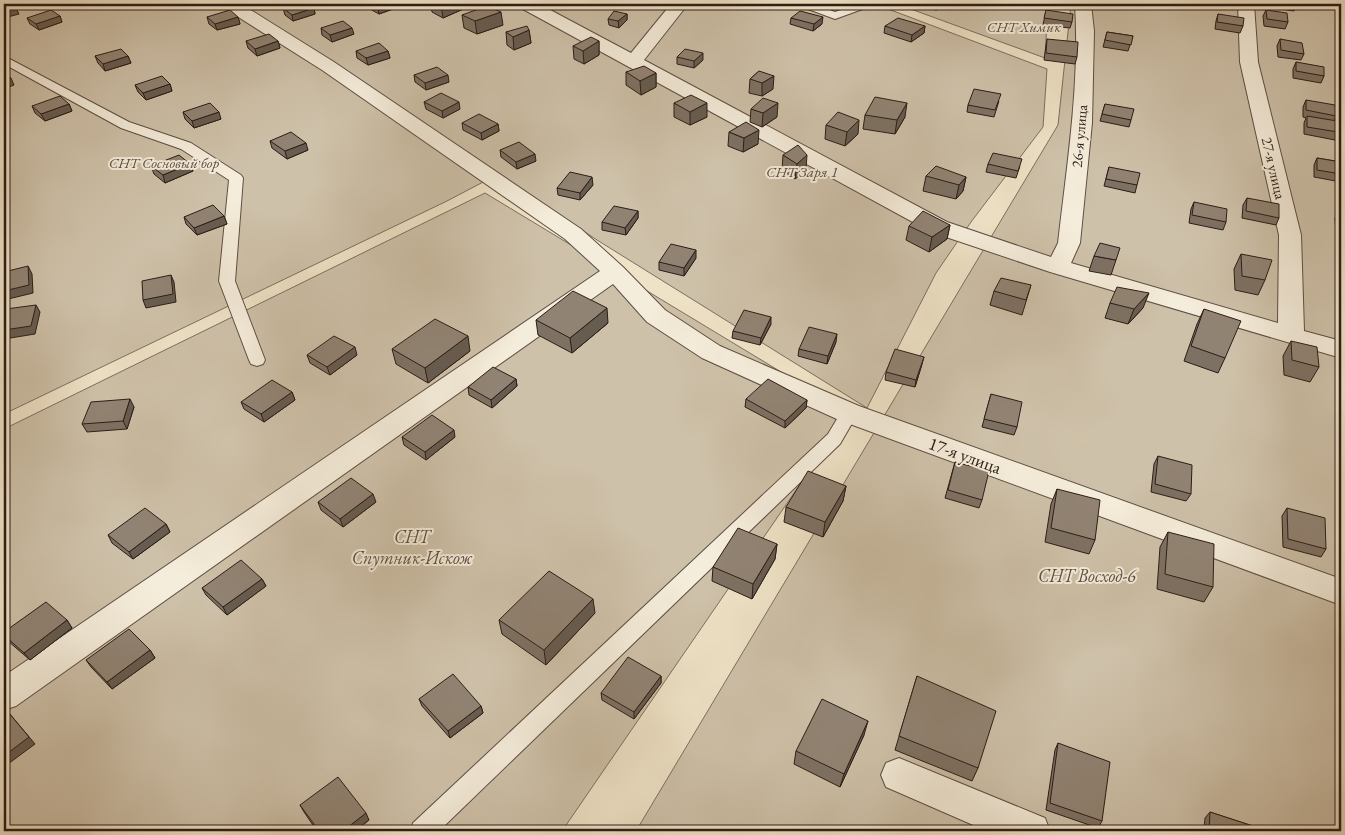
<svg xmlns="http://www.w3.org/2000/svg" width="1345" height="835" font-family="'EB Garamond',serif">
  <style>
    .green { fill: #cec1a9; stroke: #7d6e60 }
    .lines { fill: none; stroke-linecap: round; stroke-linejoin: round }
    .service-casing { stroke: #5d4e43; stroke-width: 2 }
    .minor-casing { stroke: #5d4e43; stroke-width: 2 }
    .service { fill: #f5eddb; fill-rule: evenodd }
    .minor { fill: #f5eddb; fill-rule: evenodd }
    .wall { fill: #7d7163; stroke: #2c1c17 }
    .shaded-wall { fill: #665c50; stroke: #2c1c17 }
    .building { fill: #918373; stroke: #2c1c17 }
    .labels { text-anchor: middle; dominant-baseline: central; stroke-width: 4; stroke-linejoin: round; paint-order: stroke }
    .far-park-label { font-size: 15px; font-style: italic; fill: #5d4e43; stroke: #f5eddb }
    .far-street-label { font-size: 15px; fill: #2c1c17; stroke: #f5eddb }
    .street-label { font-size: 18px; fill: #2c1c17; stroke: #f5eddb }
    .park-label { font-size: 18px; font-style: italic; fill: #5d4e43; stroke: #f5eddb }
  </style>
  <rect width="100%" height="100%" fill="#efe3c7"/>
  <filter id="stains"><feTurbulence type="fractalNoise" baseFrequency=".004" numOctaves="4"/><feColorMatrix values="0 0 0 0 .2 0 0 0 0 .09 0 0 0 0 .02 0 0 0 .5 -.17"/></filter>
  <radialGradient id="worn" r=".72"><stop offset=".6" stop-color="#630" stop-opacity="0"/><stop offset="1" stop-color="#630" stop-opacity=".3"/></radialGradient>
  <path class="green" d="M4,4H222L279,38L487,180L447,201L4,414Z
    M232,4H875L1047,69L1043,127L971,222L936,273L867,408L597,240L334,65Z
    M897,4H1048L1045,58Z
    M1071,4H1341V831H636L1058,125Z
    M485,193L849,413L562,831H4V429Z"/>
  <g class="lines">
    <g class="service-casing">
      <path id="service" d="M799,4H813L835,12L858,4H872L871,6L835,19L800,6Z
        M4,56L129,122L191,143L241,175L243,178L235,281L265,360L263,364L257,366L251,364L249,360L219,281L229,180L181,149L121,128L4,64Z
        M849,407L855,409L858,413L840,444L439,831H410L413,823L828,434L843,409Z"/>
    </g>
    <g class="minor-casing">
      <path id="minor" d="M222,4H241L334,62L581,229L623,267L665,310L720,346L859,406L1341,579V605L839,420L702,358L647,322L613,284L16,706L4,710V676L600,271L565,239L322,70L224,8Z
        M519,4H539L631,53L671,4H688L644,60L947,222L1051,257L1058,243C1067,164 1080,84 1075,4H1091L1094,31L1092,123L1080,243L1071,263L1278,323L1279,235L1240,62L1238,4H1254L1258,62L1301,235L1304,331L1341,341V358L1050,272L931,232L521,8Z
        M899,758L1045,818L1050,831H987L886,787L881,775L886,763Z"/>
    </g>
    <use href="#service" class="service"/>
    <use href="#minor" class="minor"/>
  </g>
  <path class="wall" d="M361,4H407L379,14Z
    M431,4H470V6L443,18L432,12Z
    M558,4H581L573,8Z
    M911,4H938L937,10L911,7Z
    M1102,4H1127L1126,8Z
    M1205,4H1232L1230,9L1205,5Z
    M1273,4H1297L1294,11L1274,8Z
    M283,8H314L315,14L293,21L285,15Z
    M1046,10L1072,22L1070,28L1043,25Z
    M1266,10L1288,22L1285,29L1264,26L1263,16Z
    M627,14V20L619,28L609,25L608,19Z
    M1218,14L1243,26L1240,33L1215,29L1216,21Z
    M462,15L503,25L477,34L464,28Z
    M60,16L62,22L39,30L30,24L27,18Z
    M207,17H238L240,24L217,30L209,24Z
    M791,18L822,24L813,31L790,24Z
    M885,26H925L924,33L911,42L884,33Z
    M321,28L354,34L332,42L322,35Z
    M529,30L531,43L514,50L507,45L506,32Z
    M1107,32L1133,36L1128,51L1103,47Z
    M1047,39L1077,57L1075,64L1044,60L1046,45Z
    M1280,39L1304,54L1301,60L1278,57L1277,46Z
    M246,41H278L280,48L257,56L248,48Z
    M599,41V55L584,64L574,59L573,46Z
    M356,51H388L390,58L368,65L357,58Z
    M95,56H128L131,63L105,71L98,63Z
    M677,57L703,60L694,68L677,64Z
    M1296,62L1324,76L1321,83L1293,78V69Z
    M759,71L773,89L762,96L749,93L750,79Z
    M626,72L656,73V87L641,95L626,85Z
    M414,75L449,82L426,90L415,82Z
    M170,84L172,91L146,100L138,92L135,85Z
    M1306,100L1336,116L1334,121L1338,132L1335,140L1304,134V123L1306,118L1303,117V107Z
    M999,101L994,117L967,112L968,105Z
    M424,102L460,109L443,118L426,109Z
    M674,103L707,117L690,125L674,117Z
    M69,104L72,111L45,121L35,113L32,106Z
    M1105,104L1131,120L1129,127L1100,121Z
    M751,109L777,117L762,127L750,122Z
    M183,112L221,119L194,128L185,119Z
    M865,115L905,117L895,134L863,129Z
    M462,123L498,124L499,131L482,140L463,130Z
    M826,125L858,134L845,146L825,139Z
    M729,132L758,144L743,152L728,146Z
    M270,141L308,150L287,159L272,148Z
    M500,150L536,161L517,169L501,157Z
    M783,155L806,169L795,179L782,170Z
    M1317,158L1341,162V182L1314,177V165Z
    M190,164L193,171L165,183L154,174L151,166Z
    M988,164L1020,166L1016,178L986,172Z
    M1109,167L1137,185L1135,193L1104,186Z
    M926,176L966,177L963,191L956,199L923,191Z
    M593,185L580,200L558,195L557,188Z
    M1247,198L1279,218L1276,225L1242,218L1243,205Z
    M1194,202L1226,222L1223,230L1189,223L1191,209Z
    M638,211V218L626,235L602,230V222Z
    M1339,211H1341V233L1336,232L1335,218Z
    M224,216L227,224L197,235L186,224L184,217Z
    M950,225L947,239L929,252L906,240L909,226Z
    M1241,254L1265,280L1258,295L1235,290L1234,269Z
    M1094,256L1116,260L1111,275L1089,271Z
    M696,258L684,276L659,270V262Z
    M1031,285L1022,315L990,305L994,291Z
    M1110,303L1143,308L1128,324L1105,318Z
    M1204,309L1225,358L1218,373L1184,361L1197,324Z
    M536,320L608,323L572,353L538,335Z
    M771,324L760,345L732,338L733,331Z
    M1291,341L1319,367L1310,382L1284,375L1283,356Z
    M836,342L827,364L798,356L799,349Z
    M392,349L470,351L428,383L396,364Z
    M307,355H357L330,375L310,363Z
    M922,364L915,387L885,380L886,372Z
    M516,379L517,386L492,408L469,395L468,387Z
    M292,392L295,400L264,422L244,409L241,402Z
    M991,394L1017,427L1014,435L982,427Z
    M746,399L807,400L806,408L785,428L745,407Z
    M134,407L127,429L87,432L82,424Z
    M402,437H455L426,460L404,445Z
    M1158,456L1191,494L1186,501L1151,492L1154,464Z
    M955,462L982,500L979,508L945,498Z
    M846,486L843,501L823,537L784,522L786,507Z
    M1057,489L1095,540L1089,554L1045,542L1051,504Z
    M318,502H376L343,527L321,510Z
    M1287,508L1326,549L1321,557L1283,547L1282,516Z
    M166,524L170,532L133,559L112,543L108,535Z
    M1168,532L1213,587L1204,602L1157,589L1160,547Z
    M777,544L775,559L752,599L712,581L713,567Z
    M262,579L266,586L227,615L206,595L202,588Z
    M595,613L546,665L502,634L499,620Z
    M67,620L72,628L30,660L8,641L4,635V632Z
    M150,650L155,658L112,689L91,667L86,660Z
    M661,676V683L634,719L602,700L601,693Z
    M917,676L978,768L972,781L895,750Z
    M419,699L481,706L483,713L450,738L422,706Z
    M864,735L840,787L794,764L796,751Z
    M1058,743L1102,821L1098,828L1046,810L1055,750Z
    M300,805L369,820L355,831H317L304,812Z
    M1210,812L1268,831H1204L1205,818Z"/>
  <path class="shaded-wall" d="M377,4H407L379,14Z
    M443,4H470V6L443,18L441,5Z
    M572,4H581L573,8Z
    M16,8L19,14L4,18V11Z
    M314,8L315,14L293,21L292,15Z
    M501,12L503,25L477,34L475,21Z
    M627,14V20L619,28L618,21Z
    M60,16L62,22L39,30L36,24Z
    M238,17L240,24L217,30L215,24Z
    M823,17L822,24L813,31L814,24Z
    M925,26L924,33L911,42L912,35Z
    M352,28L354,34L332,42L330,35Z
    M529,30L531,43L514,50L513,37Z
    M278,41L280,48L257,56L255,49Z
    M599,41V55L584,64L583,51Z
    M388,51L390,58L368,65L366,58Z
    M703,53V60L694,68V61Z
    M128,56L131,63L105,71L103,64Z
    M656,73V87L641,95L640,81Z
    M448,75L449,82L426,90L425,83Z
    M774,76L773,89L762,96V83Z
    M11,78L14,85L4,89V81Z
    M170,84L172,91L146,100L143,93Z
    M459,102L460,109L443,118L442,111Z
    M707,103V117L690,125V112Z
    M778,103L777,117L762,127L763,113Z
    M907,103L905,117L895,134L897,120Z
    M69,104L72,111L45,121L41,114Z
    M219,112L221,119L194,128L192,121Z
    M859,120L858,134L845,146L847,132Z
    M498,124L499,131L482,140L481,133Z
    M759,130L758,144L743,152L744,138Z
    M306,143L308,150L287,159L285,151Z
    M535,154L536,161L517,169L516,162Z
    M807,155L806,169L795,179L797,164Z
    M190,164L193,171L165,183L163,175Z
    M592,177L593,185L580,200V193Z
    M966,177L963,191L956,199L959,185Z
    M6,194L10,202L4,204V195Z
    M638,211V218L626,235L625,228Z
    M224,216L227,224L197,235L194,228Z
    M950,225L947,239L929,252L932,237Z
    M696,250V258L684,276V268Z
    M28,266L32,274L33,293L4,300V291Z
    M171,275L174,282L176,302L146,308L143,300Z
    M1149,293L1143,308L1128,324L1134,309Z
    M36,305L40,312L35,334L4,339V330Z
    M607,308L608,323L572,353L570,338Z
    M771,317V324L760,345L761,338Z
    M837,334L836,342L827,364L828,356Z
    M468,336L470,351L428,383L425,368Z
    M355,347L357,355L330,375L327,367Z
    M924,357L922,364L915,387L916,380Z
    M516,379L517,386L492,408L491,400Z
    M292,392L295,400L264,422L261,414Z
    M130,399L134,407L127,429L123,421Z
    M807,400L806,408L785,428V421Z
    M454,430L455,437L426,460L425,452Z
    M846,486L843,501L823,537L825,522Z
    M373,494L376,502L343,527L340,519Z
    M166,524L170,532L133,559L129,552Z
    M777,544L775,559L752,599L753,584Z
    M262,579L266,586L227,615L223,607Z
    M593,599L595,613L546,665L544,650Z
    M67,620L72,628L30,660L24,653Z
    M150,650L155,658L112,689L107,682Z
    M661,676V683L634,719V712Z
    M481,706L483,713L450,738L448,731Z
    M9,713L35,744L4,767V756Z
    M868,721L864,735L840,787L844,774Z
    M366,813L369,820L355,831H343Z"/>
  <path class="building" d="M4,4H13L16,8L4,11Z
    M297,4H308L314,8L292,15L283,8Z
    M487,6L501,12L475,21L462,15Z
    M51,10L60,16L36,24L27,18Z
    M230,10L238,17L215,24L207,17Z
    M1046,10L1073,14L1072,22L1044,18Z
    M1266,10L1287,13L1288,22L1267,19Z
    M614,11L627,14L618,21L608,19Z
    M800,11L823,17L814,24L791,18Z
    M1218,14L1244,18L1243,26L1217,22Z
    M898,18L925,26L912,35L885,26Z
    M343,21L352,28L330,35L321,28Z
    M527,26L529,30L513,37L506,32Z
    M1107,32L1133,36L1131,45L1105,40Z
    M269,34L278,41L255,49L246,41Z
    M591,37L599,41L583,51L573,46Z
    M1047,39L1078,42L1077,57L1046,53Z
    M1280,39L1302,43L1304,54L1281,50Z
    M379,43L388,51L366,58L356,51Z
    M121,49L128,56L103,64L95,56Z
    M685,49L703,53L694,61L677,57Z
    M1296,62L1324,67V76L1296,71Z
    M644,66L656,73L640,81L626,72Z
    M437,67L448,75L425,83L414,75Z
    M759,71L774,76L762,83L750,79Z
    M4,73L11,78L4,81Z
    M162,76L170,84L143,93L135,85Z
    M974,89L1001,94L995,110L968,105Z
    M441,93L459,102L442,111L424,102Z
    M691,95L707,103L690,112L674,103Z
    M60,96L69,104L41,114L32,106Z
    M875,97L907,103L897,120L865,115Z
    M763,98L778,103L763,113L751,109Z
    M1306,100L1335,105L1336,116L1306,110Z
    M210,103L219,112L192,121L183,112Z
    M1105,104L1134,109L1131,120L1102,114Z
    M838,112L859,120L847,132L826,125Z
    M479,114L498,124L481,133L462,123Z
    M1307,116L1337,121L1338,132L1307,127Z
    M746,122L759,130L744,138L729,132Z
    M291,132L306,143L285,151L270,141Z
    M519,142L535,154L516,162L500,150Z
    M798,145L807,155L797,164L783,155Z
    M993,153L1022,159L1018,171L988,164Z
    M179,155L190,164L163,175L151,166Z
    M1317,158L1341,162V174L1317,170Z
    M936,166L966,177L959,185L926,176Z
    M1109,167L1140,173L1137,185L1106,179Z
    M570,172L592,177L580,193L557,188Z
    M1247,198L1279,204V218L1246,211Z
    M1194,202L1227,209L1226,222L1192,215Z
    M213,205L224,216L194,228L184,217Z
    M614,206L638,211L625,228L602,222Z
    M923,211L950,225L932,237L909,226Z
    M1339,211H1341V225H1340Z
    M1100,243L1120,248L1116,260L1094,256Z
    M671,244L696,250L684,268L659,262Z
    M1241,254L1272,260L1265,280L1242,276Z
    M28,266L29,285L4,291V272Z
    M171,275L173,294L143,300L142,281Z
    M1001,278L1031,285L1026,300L994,291Z
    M1117,287L1149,293L1134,309L1110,303Z
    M573,291L607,308L570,338L536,320Z
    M36,305L31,326L4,330V316L6,309Z
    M1204,309L1241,321L1225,358L1191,346Z
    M744,310L771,317L761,338L733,331Z
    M435,319L468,336L425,368L392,349Z
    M809,327L837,334L828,356L799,349Z
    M334,336L355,347L327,367L307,355Z
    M1291,341L1317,347L1319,367L1292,360Z
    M895,349L924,357L916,380L886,372Z
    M493,367L516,379L491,400L468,387Z
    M768,379L807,400L785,421L746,399Z
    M272,380L292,392L261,414L241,402Z
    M991,394L1022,402L1017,427L984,419Z
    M130,399L123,421L82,424L91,402Z
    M432,415L454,430L425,452L402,437Z
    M1158,456L1192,465L1191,494L1155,484Z
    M955,462L989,471L982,500L948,490Z
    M808,471L846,486L825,522L786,507Z
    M351,478L373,494L340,519L318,502Z
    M1057,489L1100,500L1095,540L1051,528Z
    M145,508L166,524L129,552L108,535Z
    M1287,508L1325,518L1326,549L1288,539Z
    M738,528L777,544L753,584L713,567Z
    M1168,532L1214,544L1213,587L1165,574Z
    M241,560L262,579L223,607L202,588Z
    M549,571L593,599L544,650L499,620Z
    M46,602L67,620L24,653L4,635V632Z
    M129,629L150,650L107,682L86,660Z
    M628,657L661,676L634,712L601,693Z
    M453,674L481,706L448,731L419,699Z
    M917,676L996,711L978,768L899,736Z
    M822,699L868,721L844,774L796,751Z
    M9,713L29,737L4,756V717Z
    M1058,743L1110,762L1102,821L1050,803Z
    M338,777L366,813L343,831H319L300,805Z
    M1210,812L1268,831H1209Z"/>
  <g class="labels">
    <g class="far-park-label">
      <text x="1024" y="26">СНТ Химик</text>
      <text x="164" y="162">СНТ Сосновый бор</text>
      <text x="802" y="171">СНТ Заря 1</text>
    </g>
    <g class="far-street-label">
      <text transform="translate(1079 136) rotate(-85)">26-я улица</text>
      <text transform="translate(1274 168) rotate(77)">27-я улица</text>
    </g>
    <g class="street-label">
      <text transform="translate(965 455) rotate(20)">17-я улица</text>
    </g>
    <g class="park-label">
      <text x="412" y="536">СНТ<tspan x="412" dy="21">Спутник-Искож</tspan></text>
      <text x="1087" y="575">СНТ Восход-6</text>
    </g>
  </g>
  <rect width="1345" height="835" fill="none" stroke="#efe3c7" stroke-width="20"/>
  <rect x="5" y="5" width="1335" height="825" fill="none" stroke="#2c1c17" stroke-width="2.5"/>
  <rect x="10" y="10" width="1325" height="815" fill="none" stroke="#2c1c17"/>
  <rect width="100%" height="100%" filter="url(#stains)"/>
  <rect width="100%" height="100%" fill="url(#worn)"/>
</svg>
